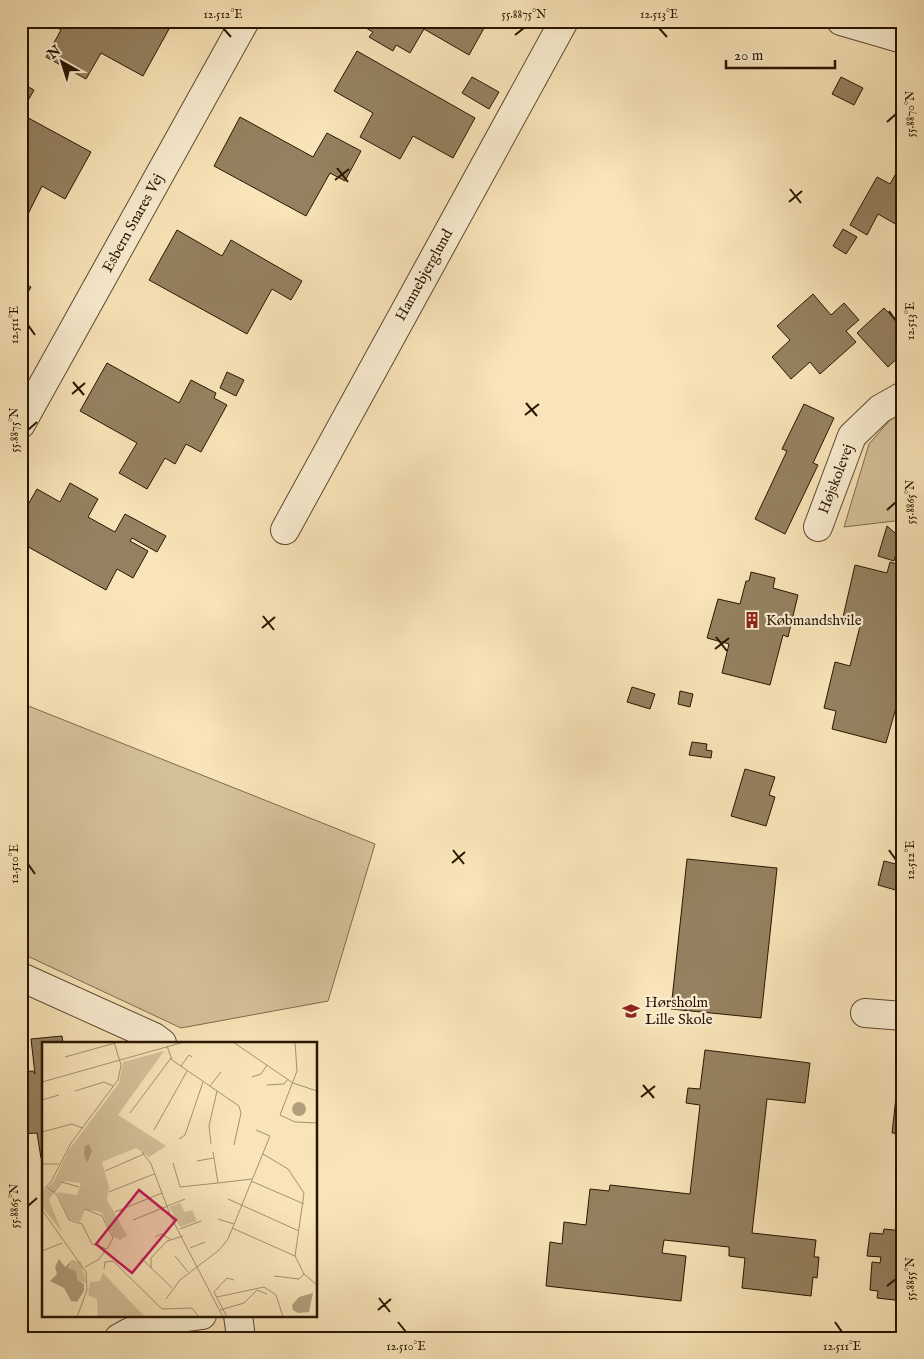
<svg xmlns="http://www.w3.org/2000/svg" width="924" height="1359" font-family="'IM FELL English',serif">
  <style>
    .green { fill: #d5c199; stroke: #7f6b4d }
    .building { fill: #958160; stroke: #291501 }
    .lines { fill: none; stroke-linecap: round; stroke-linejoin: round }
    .street-casing { stroke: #5d492f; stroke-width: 30 }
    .street { stroke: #faedd1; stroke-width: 28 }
    .ticks { fill: none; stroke: #291501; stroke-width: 2 }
    .labels { text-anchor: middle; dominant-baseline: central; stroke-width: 4.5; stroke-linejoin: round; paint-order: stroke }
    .street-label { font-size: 15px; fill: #291501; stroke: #faedd1 }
    .poi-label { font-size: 15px; fill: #291501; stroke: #faedd1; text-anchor: start }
    .inset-road { fill: none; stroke: #a5916f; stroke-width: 1 }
    .view { fill: #c2185b; fill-opacity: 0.15; stroke: #c2185b; stroke-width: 2.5 }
    .inset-edge { fill: none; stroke: #291501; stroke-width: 2.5 }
    .neatline { fill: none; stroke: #291501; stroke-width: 2 }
    .ticks-label { font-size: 12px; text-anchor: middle; fill: #291501 }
  </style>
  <rect width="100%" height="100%" fill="#f8e4b8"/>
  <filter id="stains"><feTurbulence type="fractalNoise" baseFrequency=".004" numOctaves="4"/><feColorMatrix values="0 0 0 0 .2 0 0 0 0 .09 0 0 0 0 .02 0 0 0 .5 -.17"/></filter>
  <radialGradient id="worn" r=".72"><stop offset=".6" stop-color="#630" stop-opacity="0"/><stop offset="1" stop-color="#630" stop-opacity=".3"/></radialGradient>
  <path class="green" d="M903,413V520L844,527L869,444L890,420Z
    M21,703L375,844L328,1001L181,1028L21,953Z"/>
  <path class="building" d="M47,21H155L169,29L143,76L101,53L86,79L46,57L61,30Z
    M369,21H488L469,55L424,29L410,53L396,45L393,51L369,37L373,32L366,28Z
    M357,51L475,118L453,158L413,136L400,159L360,137L373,113L334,91Z
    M472,77L499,92L489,109L462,93Z
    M841,77L863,88L854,105L832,94Z
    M21,83L34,90L21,113Z
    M21,114L91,152L65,199L42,186L28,214L21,210Z
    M240,117L313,157L327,133L361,151L345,181L330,173L306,216L214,166Z
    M903,161V219L899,226L878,214L867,235L850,225L877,177L890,184Z
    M843,229L857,237L846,254L833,246Z
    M177,230L222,256L231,240L302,281L291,300L272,289L247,334L149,280Z
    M21,282L31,287L21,305Z
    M813,294L831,315L844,303L859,320L846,331L856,342L820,374L810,362L791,379L772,357L790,340L777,326Z
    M884,308L903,328V353L888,367L857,333Z
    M107,363L179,403L191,380L216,393L214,398L227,405L201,452L186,444L175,464L165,458L147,489L119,473L137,443L80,411Z
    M227,372L244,380L236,396L220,388Z
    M804,404L834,418L813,463L818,465L785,534L755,519L787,451L782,449Z
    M70,483L98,499L88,517L115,532L125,514L166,536L157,552L132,538L130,541L148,551L133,578L117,569L106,590L21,543V517L37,489L60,502Z
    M887,526L895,533L901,535L894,561L878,556Z
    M890,562L903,566V667L896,696L899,697L886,743L832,729L836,711L824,708L835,662L850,666L861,622L843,617L855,565L887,573Z
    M751,572L775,578L773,588L798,595L788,637L783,635L770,685L722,673L729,644L707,638L718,599L740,604L746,581H749Z
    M632,687L655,694L650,709L627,702Z
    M680,691L693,694L690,707L678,704Z
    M692,742L707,744L706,750L712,751L711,758L689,755Z
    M745,769L775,777L769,795L775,797L766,826L731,816Z
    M687,859L777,868L761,1018L671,1009Z
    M884,861L903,866V900L897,899L899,891L878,885Z
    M62,1036L63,1043H44V1158H41L37,1133L21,1134V1072L33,1071L35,1074L31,1039Z
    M705,1050L810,1063L805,1103L767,1099L752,1233L816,1240L814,1257H819L817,1278L813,1277L811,1296L742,1288L745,1258L729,1256V1247L664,1240L662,1253L686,1256L681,1301L546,1286L550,1242L562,1244L564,1222L586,1225L590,1189L609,1191L610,1185L690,1194L700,1105L686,1103L688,1088L700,1089Z
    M900,1062H903V1134L892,1133Z
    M884,1229L903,1231V1301L877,1298L878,1291L870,1290L872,1262L880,1263L881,1257L867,1256L870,1233L883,1234Z"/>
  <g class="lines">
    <g class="street-casing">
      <path id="street" d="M841,21L903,39
        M21,424L245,21
        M818,527L852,436L880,409L903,396
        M285,530L564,21
        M21,977L154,1037L162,1043
        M865,1013L903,1016
        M238,1315L241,1338
        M119,1338C146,1322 171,1319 202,1315"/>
    </g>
    <use href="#street" class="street"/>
  </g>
  <path class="ticks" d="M223,28L231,37M659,28L667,37M515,35L524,28M887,122L896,114M337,168L348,182M335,180L349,169M790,189L801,203M789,202L802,191M889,311L896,321M28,325L35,335M73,382L84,395M72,394L85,383M526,403L537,416M525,415L539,404M28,430L37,422M887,510L896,502M263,616L274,630M262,628L275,617M716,637L727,651M715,649L729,638M453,850L464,864M889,850L896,860M452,863L465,852M28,864L35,874M643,1085L654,1098M641,1097L655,1086M28,1206L37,1198M887,1286L896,1279M379,1298L390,1312M378,1310L391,1299M398,1322L406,1332M835,1322L842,1332"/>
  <defs>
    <g id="building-bare" transform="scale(1.35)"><path d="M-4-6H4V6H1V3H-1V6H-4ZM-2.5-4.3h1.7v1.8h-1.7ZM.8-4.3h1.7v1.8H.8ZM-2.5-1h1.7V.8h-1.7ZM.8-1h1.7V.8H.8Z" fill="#8f2418" stroke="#faedd1" stroke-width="2.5" paint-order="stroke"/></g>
    <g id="school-bare" transform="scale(1.35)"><path d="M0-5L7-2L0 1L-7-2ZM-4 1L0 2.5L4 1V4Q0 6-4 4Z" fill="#8f2418" stroke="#faedd1" stroke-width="2.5" paint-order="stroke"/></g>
  </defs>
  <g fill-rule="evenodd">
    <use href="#building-bare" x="752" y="620"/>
    <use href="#school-bare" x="631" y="1011"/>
  </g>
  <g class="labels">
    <g class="street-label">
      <text transform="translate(133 223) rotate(-61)">Esbern Snares Vej</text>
      <text transform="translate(424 275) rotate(-61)">Hannebjerglund</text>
      <text transform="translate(836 479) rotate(-69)">Højskolevej</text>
    </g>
    <g class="poi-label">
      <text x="766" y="620">Købmandshvile</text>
      <text x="645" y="1002">Hørsholm<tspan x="645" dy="17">Lille Skole</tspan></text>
    </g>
  </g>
  <g transform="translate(42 1042)">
    <rect width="275" height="275" fill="#f8e4b8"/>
    <path d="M122,9L76,73L124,104L107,115L94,106L60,120L67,145L65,158L85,193L78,198L71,194L60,171L55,169L43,168L38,180L27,177L15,150L35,153L39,141L23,139L17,142L7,158L20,190L1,166L0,150L12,139L26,109L77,41L81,20ZM138,161L143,170L150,168L155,179L138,185L127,165ZM30,218L39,220L44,241L35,239L26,226ZM61,231L103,275H56L55,257L46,253L48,240L58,239Z" fill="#d5c199"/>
    <path d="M250 67a7 7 0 1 1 14 0a7 7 0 1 1-14 0ZM47,102L50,109L45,121L42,112L43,104ZM17,217L23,225L30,218L26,226L34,229L35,238L42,242V249L35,260L29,259L22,246L8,239L15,232L13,225ZM271,251L267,270L256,271L251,268L250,263L257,255Z" fill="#b29e7a"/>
    <path class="inset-road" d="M191,0L251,41L275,49M253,0L255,29L238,73L253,80L275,81M125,4L130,18L197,64L199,71L192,103M23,15L73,1M139,24L147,13L150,15M210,35L219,32L225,23M0,40L142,0M225,43L242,42L245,38M168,44L179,30M33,49L62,40L71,44M0,58L17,53M88,71L129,16M112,88L145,29M0,90L30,82L40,86M137,97L143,93L161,40M169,102L167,84L175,49M100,110L109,122L129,175L181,275M171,110L176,141L210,137M221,112L246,127L262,151L253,214M155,119L172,116M131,121L138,145L176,141M0,122H17M63,129L102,112M209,139L262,162M5,145L15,153L27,178L40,182L50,202L65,207L71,196L60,174L43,167M0,148L9,140L29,101L76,38L79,23L72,0M12,150L20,140L37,145M67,150L112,132M186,157L257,189M0,168L44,230L45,248L35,275M73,170L120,151M176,177L192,182M91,178L143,157M190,186L253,214L262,232L275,243M138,187L159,179M113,195L119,192L128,197M148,206L163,200M0,209L20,201M133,214L146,230M99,216L130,246M43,225L56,218L64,208M109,226V216L125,199L141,194M62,227L63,220L71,219L120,267L150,266L157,275M232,234L257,237L262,232M175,255L222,245L234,253L241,275M124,257L138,238L177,208L186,197L228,94L214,88M178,268L202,261L215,248L225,252M185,275L172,250L185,236L192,238"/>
    <path class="view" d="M97,148L134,178L90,231L54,202Z"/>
    <rect width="275" height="275" class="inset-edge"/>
  </g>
  <rect width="924" height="1359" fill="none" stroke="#f8e4b8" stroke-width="55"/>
  <g transform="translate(62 62) rotate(321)" stroke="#faedd1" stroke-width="4" paint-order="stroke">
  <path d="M0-4L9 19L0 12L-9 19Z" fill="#291501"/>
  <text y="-8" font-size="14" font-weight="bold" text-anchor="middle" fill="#291501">N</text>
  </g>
  <path d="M726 60v8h109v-8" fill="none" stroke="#291501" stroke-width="2.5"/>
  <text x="734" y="60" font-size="15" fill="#291501" stroke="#faedd1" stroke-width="4" paint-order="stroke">20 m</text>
  <rect x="28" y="28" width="868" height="1304" class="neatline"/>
  <g class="ticks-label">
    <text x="223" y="18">12.512°E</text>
    <text x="524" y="18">55.8875°N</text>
    <text x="659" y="18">12.513°E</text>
    <text transform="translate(910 114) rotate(-90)" y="4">55.8870°N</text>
    <text transform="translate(910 321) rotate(-90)" y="4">12.513°E</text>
    <text transform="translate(14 325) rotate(-90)" y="4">12.511°E</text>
    <text transform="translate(14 430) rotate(-90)" y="4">55.8875°N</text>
    <text transform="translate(910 502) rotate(-90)" y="4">55.8865°N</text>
    <text transform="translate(910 860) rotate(-90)" y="4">12.512°E</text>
    <text transform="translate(14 864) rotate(-90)" y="4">12.510°E</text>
    <text transform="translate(14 1206) rotate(-90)" y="4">55.8865°N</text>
    <text transform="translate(910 1279) rotate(-90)" y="4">55.8855°N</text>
    <text x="406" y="1350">12.510°E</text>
    <text x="842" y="1350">12.511°E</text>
  </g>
  <rect width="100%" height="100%" filter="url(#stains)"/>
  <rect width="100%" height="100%" fill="url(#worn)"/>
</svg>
